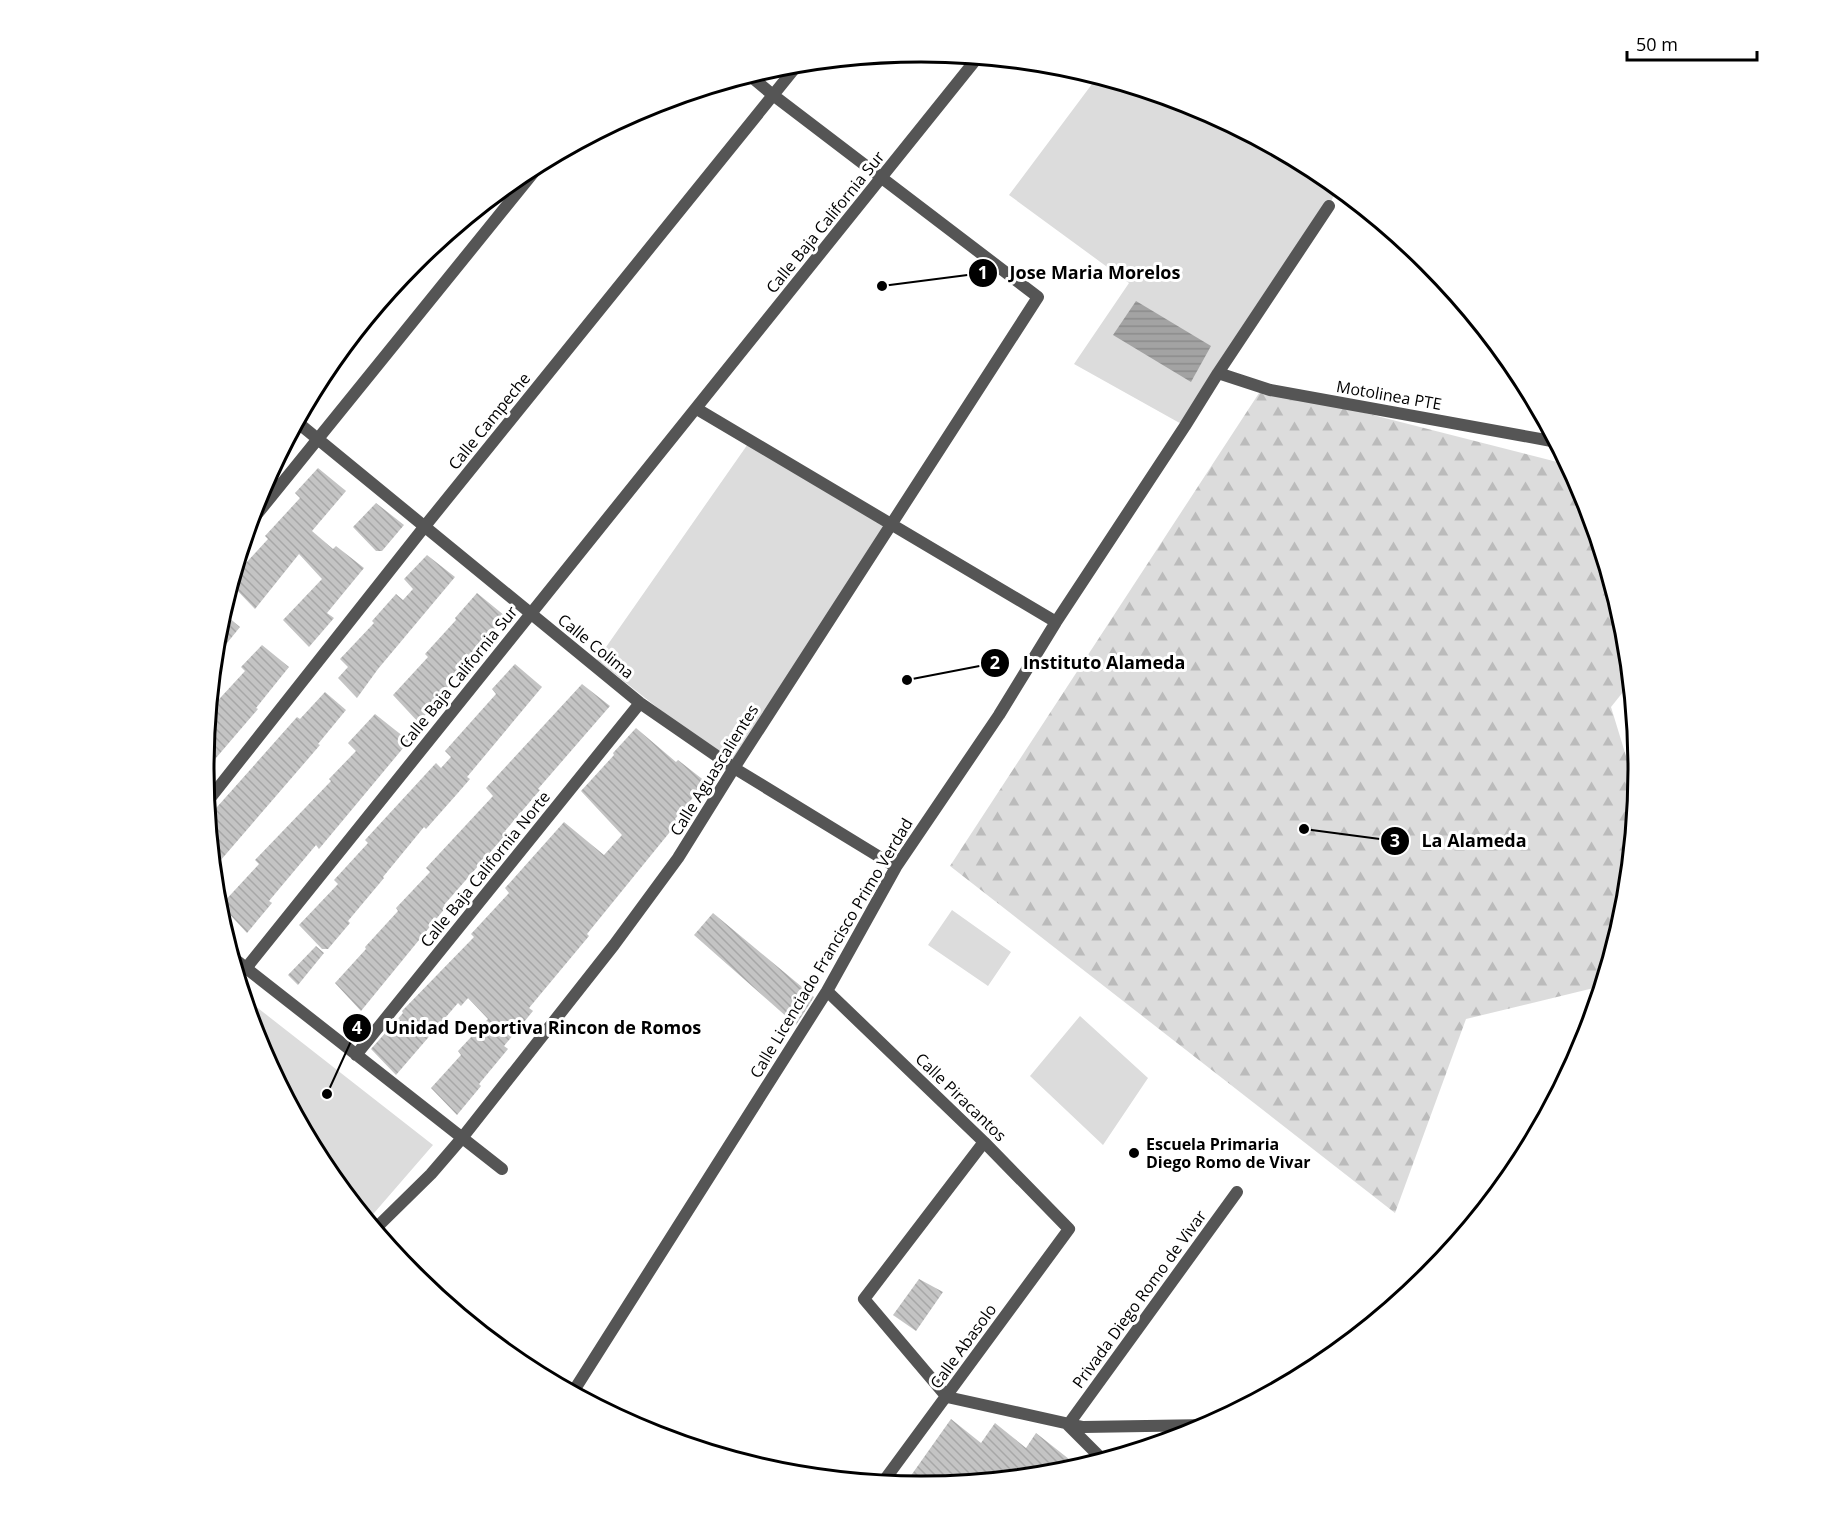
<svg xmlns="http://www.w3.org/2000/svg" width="1843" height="1537" font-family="'Open Sans',sans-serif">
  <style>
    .green { fill: #dcdcdc }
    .forest { fill: url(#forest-firs) }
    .water { fill: url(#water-rules) }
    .building { fill: url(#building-back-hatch) }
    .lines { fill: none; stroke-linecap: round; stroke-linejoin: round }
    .minor { stroke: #555; stroke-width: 12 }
    .poi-dot { fill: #000; stroke: #fff; stroke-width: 2 }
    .labels { text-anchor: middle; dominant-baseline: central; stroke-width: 6; stroke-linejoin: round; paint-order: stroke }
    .street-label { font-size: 16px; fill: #000; stroke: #fff }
    .poi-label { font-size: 16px; font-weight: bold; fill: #000; stroke: #fff; text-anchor: start }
    .rim { fill: none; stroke: #000; stroke-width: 3 }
    .leader { fill: none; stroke: #000; stroke-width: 2 }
    .callout-dot { fill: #000; stroke: #fff; stroke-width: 2 }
    .mark-label { font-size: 18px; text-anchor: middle; font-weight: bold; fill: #fff }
    .callout-label { font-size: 18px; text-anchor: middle; font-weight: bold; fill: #000; stroke: #fff; stroke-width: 6; stroke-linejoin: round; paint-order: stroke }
  </style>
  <defs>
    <pattern id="forest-firs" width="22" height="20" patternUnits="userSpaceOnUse" patternTransform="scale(1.5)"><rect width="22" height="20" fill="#dcdcdc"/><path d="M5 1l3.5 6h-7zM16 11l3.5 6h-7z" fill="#bbb"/></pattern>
    <pattern id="water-rules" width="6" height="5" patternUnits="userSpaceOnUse" patternTransform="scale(1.5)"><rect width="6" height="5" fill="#a3a3a3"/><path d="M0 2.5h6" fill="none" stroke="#8b8b8b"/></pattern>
    <pattern id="building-back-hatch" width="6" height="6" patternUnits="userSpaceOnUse" patternTransform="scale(1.5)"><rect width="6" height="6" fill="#c4c4c4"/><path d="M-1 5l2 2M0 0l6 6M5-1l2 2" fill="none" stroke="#a7a7a7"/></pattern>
  </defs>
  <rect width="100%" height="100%" fill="#fff"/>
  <path class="green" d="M1098,76L1196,106L1320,172L1338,186L1329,206L1185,426L1074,364L1129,283L1009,195Z
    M750,441L892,525L734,768L597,660Z
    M952,910L1011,952L988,986L928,945Z
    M245,998L433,1145L368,1220L325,1167L258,1043Z
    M1080,1016L1148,1078L1103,1145L1030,1076Z"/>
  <path class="forest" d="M1263,387L1569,465L1585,494L1625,629L1631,682L1611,707L1637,792L1625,909L1602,986L1466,1019L1395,1213L950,866Z"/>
  <path class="water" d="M1136,301L1211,346L1191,382L1113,335Z"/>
  <path class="building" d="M318,468L346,491L312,531L333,549L336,546L364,568L327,613L334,618L309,647L283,620L322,579L299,554L255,609L231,584L234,576L268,539L265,536L300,498L295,493Z
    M376,503L404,525L382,551H376L353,527Z
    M427,555L455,577L378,669L357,698L338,678L348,667L340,659L374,623L372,621L396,594L403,600L413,589L404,579Z
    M477,593L505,616L419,723L393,695L428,657L425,654L456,620L455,618Z
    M223,613L240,627L215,658L218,628Z
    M262,645L289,667L256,708L258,709L204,772L210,709L245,671L241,667Z
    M515,664L542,687L467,777L470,779L457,794L426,829L424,827L383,877L384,878L348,921L350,923L328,949H322L299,925L338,884L334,880L368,843L365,840L436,763L441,768L451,757L445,751L496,694L492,689Z
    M582,684L610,706L538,789L540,790L505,831L507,833L444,905L446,907L361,1011L335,983L366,949L365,947L398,911L396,908L430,872L426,868L493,796L486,788Z
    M325,692L346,710L318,744L320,745L214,868L209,816L297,717L300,719Z
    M375,714L409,741L319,849L316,845L269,901L272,903L247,933L221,905L259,864L255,860L331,781L329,779L356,751L348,743Z
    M636,728L676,762L678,760L706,782L675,819L678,822L587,934L589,936L529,1008L533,1011L504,1046L508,1049L479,1084L481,1086L457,1115L431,1088L461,1055L458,1051L488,1019L468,998L461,1006L458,1003L396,1075L371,1049L403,1013L402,1011L474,937L471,934L509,893L505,888L564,822L604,855L622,835L581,791L614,755L613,753Z
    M713,913L814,997L796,1025L694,935Z
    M316,946L324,953L298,985L288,975Z
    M919,1279L943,1292L916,1331L893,1315Z
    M951,1419L981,1443L995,1423L1026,1448L1036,1433L1079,1467L1061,1472L921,1486L905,1484Z"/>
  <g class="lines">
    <path class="minor" d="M1218,373L1270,390L1557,442
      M697,409L1056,622
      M297,422L640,703L734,768L896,867
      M249,524L542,162
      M207,802L425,526L799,63
      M232,957L502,1169
      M247,967L978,57
      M827,991L984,1142L1069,1229L883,1482
      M356,1055L640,703
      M984,1142L864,1299L947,1397L1083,1427L1209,1425
      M375,1229L431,1174L462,1138L614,945L678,858L734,768L1038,297L773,95L749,75
      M573,1392L827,991L896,867L999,715L1056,622L1185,426L1218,373L1329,206
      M1103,1460L1068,1425L1237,1192"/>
  </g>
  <circle class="poi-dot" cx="1134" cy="1153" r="6"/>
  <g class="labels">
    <g class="street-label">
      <text transform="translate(825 222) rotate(-51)">Calle Baja California Sur</text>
      <text transform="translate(1389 395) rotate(10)">Motolinea PTE</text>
      <text transform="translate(489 421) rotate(-51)">Calle Campeche</text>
      <text transform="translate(596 646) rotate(39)">Calle Colima</text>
      <text transform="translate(458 677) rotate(-51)">Calle Baja California Sur</text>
      <text transform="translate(714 770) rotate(-58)">Calle Aguascalientes</text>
      <text transform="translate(485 869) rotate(-51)">Calle Baja California Norte</text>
      <text transform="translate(831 948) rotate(-59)">Calle Licenciado Francisco Primo Verdad</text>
      <text transform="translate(961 1097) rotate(44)">Calle Piracantos</text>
      <text transform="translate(1139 1299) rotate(-54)">Privada Diego Romo de Vivar</text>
      <text transform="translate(963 1346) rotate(-54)">Calle Abasolo</text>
    </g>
    <g class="poi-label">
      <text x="1146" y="1144">Escuela Primaria<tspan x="1146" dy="18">Diego Romo de Vivar</tspan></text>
    </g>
  </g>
  <path d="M0 0H1843V1537H0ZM214 769a707 707 0 1 1 1414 0a707 707 0 1 1-1414 0Z" fill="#fff" fill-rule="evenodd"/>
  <path class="rim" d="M214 769a707 707 0 1 1 1414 0a707 707 0 1 1-1414 0Z"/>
  <path class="leader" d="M882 286L983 273M907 680L995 663M1304 829L1395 841M327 1094L357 1028"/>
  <g class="callout-dot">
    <circle cx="882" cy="286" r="6"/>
    <circle cx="907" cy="680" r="6"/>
    <circle cx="1304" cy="829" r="6"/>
    <circle cx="327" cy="1094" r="6"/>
    <circle cx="983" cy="273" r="15"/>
    <circle cx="995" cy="663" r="15"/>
    <circle cx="1395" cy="841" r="15"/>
    <circle cx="357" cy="1028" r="15"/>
  </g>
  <g class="mark-label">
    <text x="983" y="279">1</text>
    <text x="995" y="669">2</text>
    <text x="1395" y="847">3</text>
    <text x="357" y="1034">4</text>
  </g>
  <g class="callout-label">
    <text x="1095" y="279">Jose Maria Morelos</text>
    <text x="1104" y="669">Instituto Alameda</text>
    <text x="1474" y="847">La Alameda</text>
    <text x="543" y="1034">Unidad Deportiva Rincon de Romos</text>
  </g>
  <path d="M1627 51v9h130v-9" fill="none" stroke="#000000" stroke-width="3"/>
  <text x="1636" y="51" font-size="18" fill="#000000" stroke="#ffffff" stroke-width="4.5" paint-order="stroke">50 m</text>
</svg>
